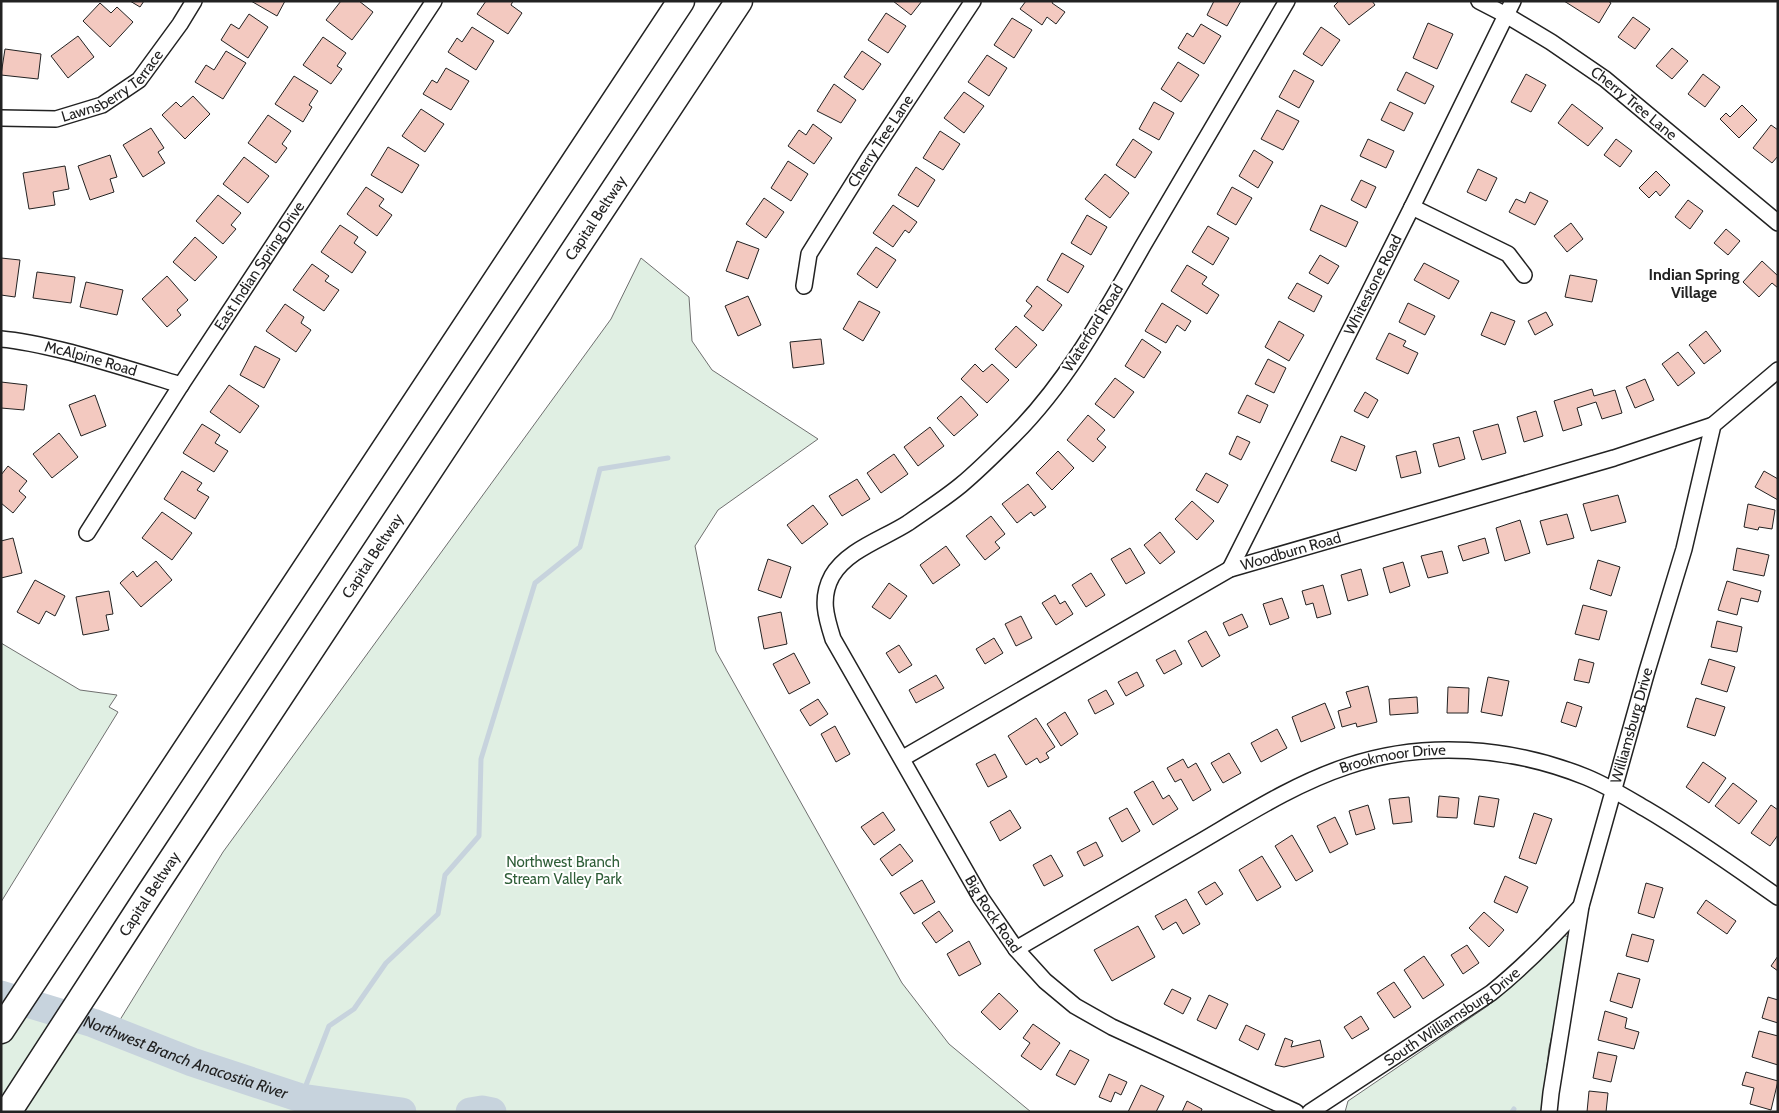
<svg xmlns="http://www.w3.org/2000/svg" width="1779" height="1113" font-family="Cabin,sans-serif">
  <style>
    .green { fill: #e0efe3; stroke: #6f6f6f }
    .lines { fill: none; stroke-linecap: round; stroke-linejoin: round }
    .stream { stroke: #c7d3dd; stroke-width: 5 }
    .river { stroke: #c7d3dd; stroke-width: 29 }
    .building { fill: #f3c9c0; stroke: #222 }
    .street-casing { stroke: #222; stroke-width: 18 }
    .highway-casing { stroke: #222; stroke-width: 29 }
    .street { stroke: #fff; stroke-width: 15 }
    .highway { stroke: #fff; stroke-width: 26 }
    .labels { text-anchor: middle; dominant-baseline: central; stroke-width: 4; stroke-linejoin: round; paint-order: stroke }
    .street-label { font-size: 15px; fill: #222; stroke: #fff }
    .park-label { font-size: 15px; fill: #2f5e38; stroke: #fff }
    .neighbourhood-label { font-size: 16px; font-weight: bold; fill: #222; stroke: #fff }
    .water-label { font-size: 16px; font-style: italic; fill: #222; stroke: #fff }
  </style>
  <rect width="100%" height="100%" fill="#fff"/>
  <path class="green" d="M641,258L689,297L692,341L712,370L818,439L718,510L695,546L716,651L902,983L949,1044L1031,1112H1V992L107,1041L223,852L611,319Z
    M1,643L80,690L117,695L109,707L118,712L1,902Z
    M1547,929L1574,939L1549,1048L1542,1112H1345L1348,1101L1489,1005Z"/>
  <g class="lines">
    <path class="stream" d="M301,1098L329,1026L354,1009L386,963L438,914L445,875L479,836L481,759L535,583L580,547L600,469L668,458
      M1512,1112L1514,1109"/>
    <g class="river">
      <path id="s1" d="M1,995L93,1023L192,1062L301,1098L402,1112"/>
      <path d="M470,1112L482,1110L492,1112"/>
    </g>
  </g>
  <path class="building" d="M130,1H144L140,7Z
    M251,1H285L277,16Z
    M341,1H359L373,12L352,40L326,20Z
    M486,1H513L511,5L522,13L508,34L477,14Z
    M893,1H922L911,15Z
    M1026,1H1053L1052,3L1065,12L1056,24L1047,17L1042,25L1020,9Z
    M1214,1H1241L1227,26L1207,15Z
    M1339,1H1372L1375,5L1349,25L1334,6Z
    M1564,1H1608L1611,3L1599,23Z
    M100,3L111,13L117,7L133,22L110,47L83,21Z
    M886,13L906,26L888,53L868,40Z
    M249,14L268,27L248,58L221,40L231,24L239,29Z
    M1633,17L1650,29L1635,49L1618,37Z
    M1012,18L1032,30L1014,58L994,45Z
    M1428,23L1453,34L1437,69L1413,58Z
    M1201,24L1221,36L1204,64L1178,48L1187,33L1193,37Z
    M472,27L494,41L476,70L448,52L457,38L462,42Z
    M1321,27L1340,40L1322,66L1303,54Z
    M78,36L94,57L68,78L51,56Z
    M323,37L346,53L337,66L342,69L331,84L303,65Z
    M1672,48L1688,61L1672,79L1656,66Z
    M5,49L41,54L38,79L1,75Z
    M226,51L246,63L223,99L195,82L206,65L214,70Z
    M862,51L881,64L863,90L844,77Z
    M987,55L1007,68L989,96L968,82Z
    M1178,62L1199,75L1181,102L1161,89Z
    M446,68L469,81L451,110L423,94L432,80L437,83Z
    M1294,70L1314,81L1299,108L1279,97Z
    M1406,72L1434,86L1425,104L1397,90Z
    M1526,74L1546,85L1531,112L1511,102Z
    M1703,74L1720,87L1705,107L1688,94Z
    M294,76L318,91L309,105L312,107L303,122L275,104Z
    M834,84L856,100L841,123L817,111Z
    M964,92L984,106L964,133L944,118Z
    M193,96L210,114L185,139L162,115L176,102L181,107Z
    M1154,102L1174,113L1159,140L1139,129Z
    M1390,102L1413,113L1404,131L1381,120Z
    M1572,104L1603,128L1588,146L1558,123Z
    M1742,105L1757,120L1739,138L1720,119L1726,113L1730,117Z
    M421,109L444,124L425,152L402,136Z
    M1277,110L1299,121L1283,150L1261,139Z
    M268,115L291,131L282,144L287,148L276,163L248,143Z
    M813,124L832,138L814,164L788,146L799,130L806,135Z
    M1771,125L1778,130V156L1772,163L1753,148Z
    M151,128L164,148L158,152L165,163L143,177L123,145Z
    M940,131L960,144L943,170L923,158Z
    M1133,139L1152,152L1135,178L1116,165Z
    M1368,139L1394,151L1386,168L1360,156Z
    M1616,139L1632,151L1620,167L1604,155Z
    M388,147L419,165L402,193L371,175Z
    M1254,150L1273,162L1258,188L1239,176Z
    M110,155L117,177L110,179L114,192L90,200L78,166Z
    M244,157L269,176L248,203L223,184Z
    M788,161L808,174L791,201L771,188Z
    M65,166L69,189L53,192L55,205L29,209L23,173Z
    M916,167L935,180L918,207L898,195Z
    M1478,169L1497,178L1486,201L1467,192Z
    M1656,171L1670,185L1660,196L1656,191L1649,198L1639,188Z
    M1105,174L1129,193L1110,218L1085,199Z
    M1361,180L1376,187L1366,208L1351,200Z
    M366,187L384,199L379,206L392,215L377,236L347,214Z
    M1232,187L1252,198L1236,225L1217,214Z
    M1530,192L1548,201L1535,225L1509,212L1516,199L1525,203Z
    M218,195L241,213L231,225L236,229L223,244L196,221Z
    M764,198L784,212L766,238L746,224Z
    M1688,200L1703,211L1690,229L1675,217Z
    M893,205L917,222L909,233L905,230L893,247L873,233Z
    M1321,205L1358,222L1346,247L1310,230Z
    M1087,215L1107,227L1091,255L1071,243Z
    M1571,223L1583,239L1567,252L1554,236Z
    M340,225L358,237L354,243L366,252L352,273L321,252Z
    M1208,226L1229,238L1213,265L1192,252Z
    M1726,229L1740,241L1728,255L1714,243Z
    M195,237L217,257L195,281L173,262Z
    M737,241L759,249L748,279L726,271Z
    M876,247L896,260L877,288L857,274Z
    M1062,253L1084,266L1068,293L1047,280Z
    M1320,255L1339,266L1328,284L1309,273Z
    M1,258L20,260L15,297L1,295Z
    M1762,261L1778,276V288L1772,283L1759,297L1743,282Z
    M1424,263L1459,281L1449,299L1414,280Z
    M312,264L329,276L325,281L339,290L324,311L293,290Z
    M1187,265L1207,277L1202,284L1219,295L1207,314L1171,291Z
    M37,272L75,277L71,303L33,298Z
    M1570,275L1597,280L1592,302L1565,297Z
    M167,276L188,300L177,310L181,315L167,327L142,299Z
    M86,282L123,290L117,315L80,307Z
    M1297,283L1322,296L1314,312L1288,298Z
    M1037,286L1062,305L1043,331L1024,316L1032,306L1026,301Z
    M748,296L761,325L738,336L725,306Z
    M859,301L880,312L863,341L843,329Z
    M1162,303L1191,321L1185,331L1177,325L1166,343L1145,331Z
    M1408,303L1435,316L1425,335L1399,322Z
    M285,304L304,317L301,323L311,330L296,352L266,331Z
    M1491,312L1515,321L1505,345L1481,335Z
    M1546,312L1553,325L1535,335L1528,321Z
    M1279,321L1304,335L1289,361L1265,347Z
    M1016,326L1037,345L1016,368L995,349Z
    M1706,331L1721,351L1704,364L1689,345Z
    M1389,333L1406,341L1403,346L1418,353L1408,374L1376,359Z
    M821,339L824,364L793,368L790,342Z
    M1142,339L1161,352L1144,378L1125,366Z
    M255,346L280,359L264,388L240,375Z
    M1678,352L1695,373L1678,386L1662,364Z
    M1268,359L1286,368L1274,393L1255,384Z
    M975,364L983,372L992,364L1009,380L987,403L961,379Z
    M1115,378L1134,392L1114,418L1095,404Z
    M1645,379L1654,400L1635,408L1626,387Z
    M1,382L27,385L24,410L1,408Z
    M229,385L259,406L240,433L210,412Z
    M1592,389L1594,396L1615,390L1622,413L1602,419L1596,402L1577,408L1582,425L1563,431L1554,401Z
    M1365,392L1378,400L1368,418L1354,411Z
    M95,395L106,426L81,436L69,405Z
    M1247,395L1268,405L1260,423L1238,413Z
    M961,396L978,415L954,436L937,418Z
    M1536,411L1543,436L1524,442L1517,417Z
    M1088,415L1105,430L1097,439L1106,447L1093,462L1067,440Z
    M202,424L220,435L215,443L228,451L214,472L183,453Z
    M1498,424L1506,453L1482,460L1473,431Z
    M930,427L944,446L918,466L904,447Z
    M59,433L78,457L52,478L33,454Z
    M1237,436L1250,442L1241,460L1229,454Z
    M1341,436L1365,446L1356,471L1331,461Z
    M1459,437L1465,459L1439,467L1433,444Z
    M1058,451L1074,468L1052,490L1036,473Z
    M1416,451L1421,473L1401,478L1396,456Z
    M894,454L908,474L881,493L867,473Z
    M8,466L27,481L19,491L26,497L13,513L1,503V475Z
    M182,471L202,483L197,490L209,497L195,519L164,499Z
    M1764,471L1778,479V500L1755,487Z
    M1206,473L1228,485L1218,503L1196,490Z
    M857,479L870,499L842,516L829,496Z
    M1028,484L1046,507L1034,516L1031,512L1017,523L1002,504Z
    M1618,495L1626,522L1591,531L1583,504Z
    M1192,501L1214,521L1197,540L1175,519Z
    M1748,504L1775,510L1772,529L1759,527L1758,530L1744,527Z
    M813,505L828,524L802,544L787,525Z
    M162,512L192,533L172,560L142,538Z
    M1567,514L1574,538L1547,545L1540,521Z
    M991,516L1005,534L995,542L1000,548L985,560L966,536Z
    M1520,520L1530,553L1505,561L1496,528Z
    M1160,532L1175,552L1160,564L1144,545Z
    M13,538L22,573L1,578V541Z
    M1485,538L1489,553L1463,561L1458,546Z
    M946,546L960,565L933,584L920,565Z
    M1130,548L1145,573L1126,584L1111,559Z
    M1737,548L1769,555L1764,576L1733,570Z
    M1442,551L1448,573L1428,578L1421,556Z
    M768,559L791,567L781,598L758,590Z
    M1598,560L1620,567L1611,596L1590,589Z
    M156,561L172,580L141,607L120,583L133,571L137,577Z
    M1403,562L1410,586L1390,593L1383,568Z
    M1361,569L1368,595L1348,601L1341,575Z
    M1091,573L1105,595L1086,607L1072,585Z
    M35,580L65,596L55,616L46,611L39,624L17,612Z
    M1727,581L1761,591L1758,602L1741,598L1737,615L1718,610Z
    M889,583L907,596L890,619L872,607Z
    M1323,585L1331,614L1317,618L1313,603L1306,605L1302,591Z
    M109,591L113,614L106,615L109,630L83,635L76,597Z
    M1055,595L1060,604L1065,601L1073,614L1056,625L1042,603Z
    M1282,598L1289,618L1270,625L1263,604Z
    M1583,605L1607,611L1599,640L1575,634Z
    M781,612L787,644L764,649L758,617Z
    M1242,614L1248,627L1229,636L1223,623Z
    M1021,616L1032,638L1016,646L1005,624Z
    M1717,621L1742,627L1737,652L1711,647Z
    M1206,631L1220,656L1202,667L1188,641Z
    M994,638L1003,653L985,664L976,649Z
    M899,645L912,665L899,673L886,653Z
    M1175,650L1182,664L1164,674L1156,660Z
    M794,653L810,683L789,694L773,664Z
    M1579,659L1594,663L1589,683L1574,680Z
    M1709,659L1735,667L1727,692L1701,684Z
    M1137,672L1144,686L1126,696L1118,682Z
    M936,675L944,688L916,703L909,690Z
    M1488,677L1509,681L1502,716L1481,712Z
    M1368,686L1377,722L1357,727L1356,723L1342,727L1338,711L1351,707L1346,692Z
    M1448,687L1469,688L1468,713H1447Z
    M1106,690L1114,704L1095,714L1088,700Z
    M1417,697L1418,713L1390,715L1389,699Z
    M1696,698L1725,707L1715,736L1687,727Z
    M818,699L828,714L810,726L800,710Z
    M1567,702L1582,707L1576,727L1561,722Z
    M1325,703L1335,728L1301,742L1292,717Z
    M1065,712L1078,734L1061,746L1047,724Z
    M1036,718L1055,747L1046,753L1049,758L1040,763L1037,758L1026,765L1008,736Z
    M835,726L850,754L836,762L821,734Z
    M1277,729L1287,748L1261,762L1251,743Z
    M1229,753L1241,773L1223,783L1211,763Z
    M995,754L1007,777L988,787L976,764Z
    M1183,759L1188,768L1196,763L1211,790L1193,801L1181,779L1175,782L1167,768Z
    M1703,762L1726,778L1709,803L1686,787Z
    M1153,781L1163,799L1169,795L1178,809L1153,825L1134,792Z
    M1733,783L1757,801L1739,824L1715,806Z
    M1439,796L1459,798L1457,818L1437,817Z
    M1479,796L1499,799L1494,827L1474,824Z
    M1409,797L1412,822L1393,824L1389,799Z
    M1368,805L1375,829L1356,835L1349,811Z
    M1771,805L1778,810V835L1770,846L1751,833Z
    M1127,808L1140,831L1122,842L1109,818Z
    M1010,810L1021,828L1000,841L990,822Z
    M883,812L895,830L874,845L861,827Z
    M1534,813L1552,819L1536,864L1519,858Z
    M1335,817L1348,844L1330,853L1317,826Z
    M1292,835L1313,871L1296,881L1275,846Z
    M1096,842L1103,856L1084,866L1077,852Z
    M900,844L913,861L892,876L880,859Z
    M1051,855L1063,876L1044,886L1033,865Z
    M1262,856L1281,887L1257,901L1239,870Z
    M1505,876L1528,887L1517,913L1494,902Z
    M922,880L935,902L914,914L900,893Z
    M1215,882L1223,894L1206,905L1198,892Z
    M1646,883L1663,888L1654,918L1638,913Z
    M1186,899L1200,924L1183,934L1176,922L1163,930L1155,916Z
    M1706,900L1736,921L1727,934L1697,913Z
    M939,911L953,931L936,943L922,923Z
    M1484,912L1504,930L1489,947L1469,928Z
    M1138,926L1155,957L1112,981L1094,950Z
    M1632,934L1654,940L1648,962L1626,956Z
    M969,941L981,964L959,976L947,954Z
    M1467,945L1479,963L1463,974L1451,955Z
    M1424,956L1444,985L1423,999L1404,970Z
    M1778,956V971L1771,966Z
    M1618,973L1640,979L1632,1008L1610,1001Z
    M1394,982L1411,1007L1394,1018L1377,993Z
    M1172,989L1191,998L1183,1014L1164,1004Z
    M999,993L1018,1011L1000,1030L981,1012Z
    M1209,995L1228,1004L1216,1029L1197,1020Z
    M1768,997L1778,1000V1023L1762,1018Z
    M1605,1011L1627,1018L1625,1028L1639,1032L1634,1049L1598,1040Z
    M1361,1016L1369,1029L1352,1039L1344,1027Z
    M1033,1024L1060,1043L1041,1070L1021,1056L1030,1043L1023,1038Z
    M1246,1025L1265,1034L1258,1050L1239,1040Z
    M1759,1031L1778,1036V1065L1752,1057Z
    M1285,1038L1293,1041L1291,1047L1320,1040L1324,1057L1284,1067L1275,1065Z
    M1070,1050L1089,1060L1075,1085L1056,1075Z
    M1598,1052L1617,1056L1611,1082L1593,1078Z
    M1746,1072L1778,1081L1771,1110L1750,1104L1754,1088L1742,1085Z
    M1109,1074L1127,1082L1121,1095L1115,1092L1111,1102L1099,1097Z
    M1141,1085L1164,1096L1156,1112H1128Z
    M1589,1091L1608,1093L1606,1112H1587Z
    M1187,1101L1202,1109L1201,1112H1182Z"/>
  <g class="lines">
    <g class="street-casing">
      <g id="street">
        <path id="s2" d="M1287,1C1239,82 1192,163 1144,244C1106,310 1069,380 1014,435C997,452 979,470 961,485C944,499 925,511 908,523C883,539 847,550 832,576C820,598 826,617 833,639L981,898L1016,949L1045,981L1075,1006L1112,1027L1296,1112"/>
        <path id="s3" d="M1479,1L1506,15L1551,42L1605,79L1778,223"/>
        <path id="s4" d="M1,118L56,119L102,105L139,80L180,24L194,1"/>
        <path d="M1412,207L1508,254L1524,275"/>
        <path id="s5" d="M804,286L809,254L869,158L973,1"/>
        <path id="s6" d="M1,339C26,341 49,347 73,353C110,363 145,374 181,385"/>
        <path id="s7" d="M87,533L181,385L434,1"/>
        <path id="s8" d="M1230,569L1412,207L1513,1"/>
        <path id="s9" d="M903,758L1230,569L1614,458L1713,425"/>
        <path id="s10" d="M1016,949C1075,915 1134,880 1193,846C1243,817 1293,784 1348,766C1425,740 1512,747 1586,777C1608,786 1627,798 1646,809C1692,836 1735,867 1778,897"/>
        <path id="s11" d="M1310,1112L1491,993C1525,966 1552,938 1581,906"/>
        <path id="s12" d="M1549,1112L1551,1093L1581,906L1647,671L1684,549L1713,425L1778,370"/>
      </g>
    </g>
    <g class="highway-casing">
      <g id="highway">
        <path d="M1,1030L681,1"/>
        <path id="s13" d="M8,1112L150,893L739,1"/>
      </g>
    </g>
    <use href="#street" class="street"/>
    <use href="#highway" class="highway"/>
  </g>
  <g class="labels">
    <g class="street-label">
      <text stroke="none"><textPath href="#s4" startOffset="122">Lawnsberry Terrace</textPath></text>
      <text stroke="none"><textPath href="#s3" startOffset="186">Cherry Tree Lane</textPath></text>
      <text stroke="none"><textPath href="#s5" startOffset="166">Cherry Tree Lane</textPath></text>
      <text stroke="none"><textPath href="#s13" startOffset="1070">Capital Beltway</textPath></text>
      <text stroke="none"><textPath href="#s7" startOffset="318">East Indian Spring Drive</textPath></text>
      <text stroke="none"><textPath href="#s8" startOffset="318">Whitestone Road</textPath></text>
      <text transform="translate(1093 328) rotate(-58)">Waterford Road</text>
      <text stroke="none"><textPath href="#s6" startOffset="92">McAlpine Road</textPath></text>
      <text stroke="none"><textPath href="#s9" startOffset="441">Woodburn Road</textPath></text>
      <text stroke="none"><textPath href="#s13" startOffset="665">Capital Beltway</textPath></text>
      <text stroke="none"><textPath href="#s12" startOffset="396">Williamsburg Drive</textPath></text>
      <text stroke="none"><textPath href="#s10" startOffset="425">Brookmoor Drive</textPath></text>
      <text stroke="none"><textPath href="#s13" startOffset="260">Capital Beltway</textPath></text>
      <text stroke="none"><textPath href="#s2" startOffset="1129">Big Rock Road</textPath></text>
      <text stroke="none"><textPath href="#s11" startOffset="171">South Williamsburg Drive</textPath></text>
    </g>
    <g class="park-label">
      <text x="563" y="862">Northwest Branch<tspan x="563" dy="17">Stream Valley Park</tspan></text>
    </g>
    <g class="neighbourhood-label">
      <text x="1694" y="274">Indian Spring<tspan x="1694" dy="18">Village</tspan></text>
    </g>
    <g class="water-label">
      <text stroke="none"><textPath href="#s1" startOffset="195">Northwest Branch Anacostia River</textPath></text>
    </g>
  </g>
  <rect width="1779" height="1113" fill="none" stroke="#222222" stroke-width="5"/>
</svg>
